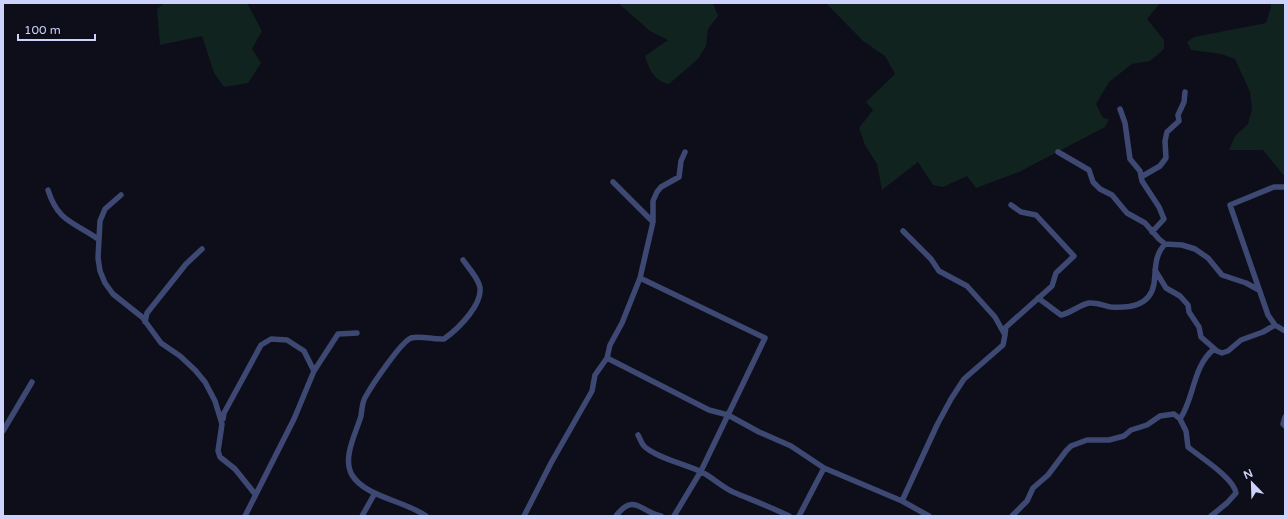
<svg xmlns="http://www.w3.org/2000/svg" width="1288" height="519" font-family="'Varela Round',sans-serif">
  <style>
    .green { fill: #11231e }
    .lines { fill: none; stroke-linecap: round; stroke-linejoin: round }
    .minor { stroke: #3d4873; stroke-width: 5.5 }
  </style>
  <rect width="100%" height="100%" fill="#0d0e1a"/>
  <path class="green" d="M164,3H247L262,31L252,49L261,63L248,83L224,87L214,73L202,36L160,45L157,9Z
    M618,3H713L718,16L708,29L706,46L698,59L669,84C654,81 649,69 645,56L668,40L650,31Z
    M826,3H1160L1147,19L1164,40V49L1150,61L1132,64L1109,82L1096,104L1103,118L1109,119L1105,127L1019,172L976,188L967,176L943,187L933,185L918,162L882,190L877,164L865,145L859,128L873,110L866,102L895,74L885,56L863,41Z
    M1270,3H1285V177L1263,150H1229L1235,136L1248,124L1252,109L1250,92L1235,59L1221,54L1191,50L1187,42L1194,37L1266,23L1271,7Z"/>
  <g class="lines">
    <path class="minor" d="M1120,109L1125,123L1130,159L1140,171L1142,181L1159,207L1164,219L1152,232
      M1058,152L1089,170L1093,182L1100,189L1112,195L1127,213L1145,223L1159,239L1165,244L1182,245L1195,249L1208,258L1222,275L1246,283L1259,290
      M1141,177L1160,166L1166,158L1165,141L1167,132L1179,121L1178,115L1184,102L1185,92
      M613,182L653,222
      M1285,187H1274L1230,205L1268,315L1275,325L1285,331
      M48,190C58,222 74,222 98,239
      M121,195L105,209L100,221L98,258L100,271L105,283L113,294L142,317L161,343L180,356L195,370L205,382L215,401L222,424L218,451L220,457L235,469L255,494
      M1155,270L1166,288L1180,296L1188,305L1189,312L1199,327L1201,337L1217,351L1222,353L1228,351L1241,340L1263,332L1275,325
      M640,278L765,338L701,471L674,516
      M1038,298L1061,315C1071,313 1079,305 1089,303C1097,302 1104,306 1111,307C1130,308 1150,306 1154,284C1156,268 1154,256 1165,244
      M145,322L147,313L186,264L202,249
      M1005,334L1006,327L1052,286L1056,273L1074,256L1036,215L1021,212L1011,205
      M607,358L709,410L728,415L759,432L791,446L824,468L902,501L929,516
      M1285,417L1283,424L1285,426
      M223,419L224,413L261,345L271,339L287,340L304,351L314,371
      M1180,419C1195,397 1192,367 1214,349
      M3,431L32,382
      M638,435C640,438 641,443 644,446C654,457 688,465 702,472C713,478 722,487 733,492C752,500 771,507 789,516
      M902,501L937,425L951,399L964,379L1003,345L1005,335L995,317L967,286L939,271L931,259L903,231
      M245,516L294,419L314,371L338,334L357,333
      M362,516L375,493
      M426,516C406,501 365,497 352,475C342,458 356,433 361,416C362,410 362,401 366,396C372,385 401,342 411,338C421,335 433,340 444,339C458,329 486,302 479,284C476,276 468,267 463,260
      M524,516L551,463L592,391L595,375L607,358L610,345L622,323L640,278L653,222V201L657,192L661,187L679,177L681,161L685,152
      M616,516C634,492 641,512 661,516
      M799,516L824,468
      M1012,516L1027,501L1033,488L1048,475L1066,451L1071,446L1087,440H1109L1124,436L1131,430L1147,425L1160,416L1174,414L1180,419L1186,431L1188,447C1200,457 1234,478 1236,493L1227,503L1211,516"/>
  </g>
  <rect width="1288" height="519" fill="none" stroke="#ccd2f9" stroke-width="8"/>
  <g transform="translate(1252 483) rotate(337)" stroke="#0d0e1a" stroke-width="3" paint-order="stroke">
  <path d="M0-3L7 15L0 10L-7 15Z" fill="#ccd2f9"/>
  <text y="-6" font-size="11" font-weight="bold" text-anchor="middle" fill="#ccd2f9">N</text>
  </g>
  <path d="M18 34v6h77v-6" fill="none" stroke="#ccd2f9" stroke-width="2"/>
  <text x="24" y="34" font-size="12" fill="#ccd2f9" stroke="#0d0e1a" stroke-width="3" paint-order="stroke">100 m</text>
</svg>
